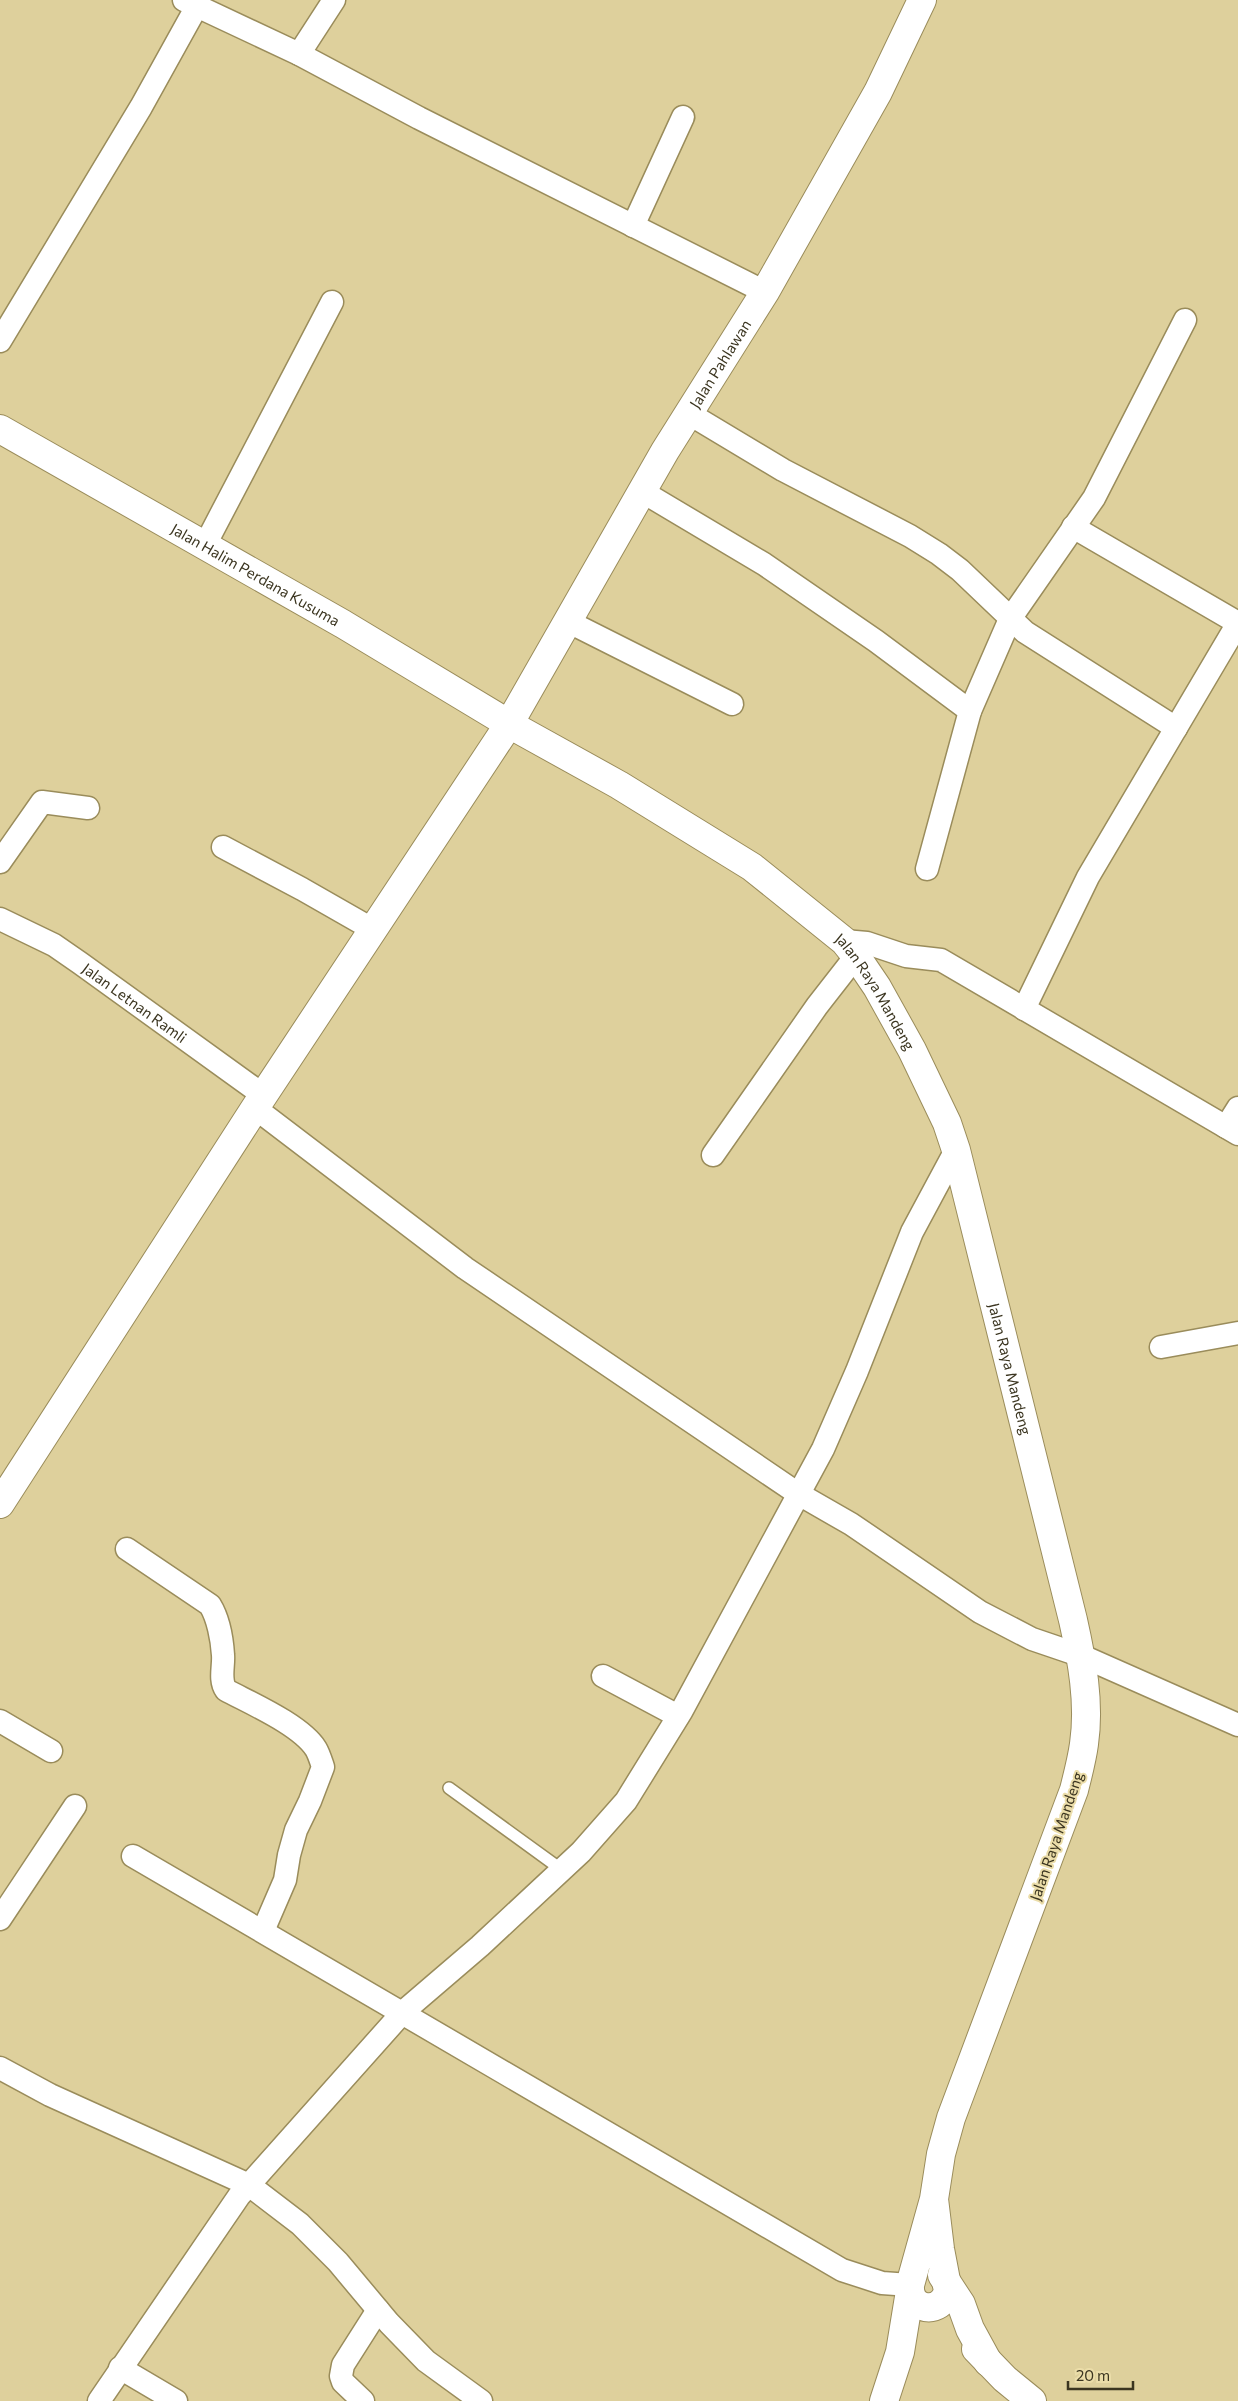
<svg xmlns="http://www.w3.org/2000/svg" width="1238" height="2401" font-family="Commissioner,sans-serif">
  <style>
    .lines { fill: none; stroke-linecap: round; stroke-linejoin: round }
    .service-casing { stroke: #9a8c5b; stroke-width: 14 }
    .minor-casing { stroke: #9a8c5b; stroke-width: 25 }
    .secondary-casing { stroke: #9a8c5b; stroke-width: 30 }
    .primary-casing { stroke: #9a8c5b; stroke-width: 30 }
    .trunk-casing { stroke: #9a8c5b; stroke-width: 30 }
    .service { stroke: #fff; stroke-width: 11 }
    .minor { stroke: #fff; stroke-width: 22 }
    .secondary { stroke: #fff; stroke-width: 28 }
    .primary { stroke: #fff; stroke-width: 28 }
    .trunk { stroke: #fff; stroke-width: 28 }
    .labels { text-anchor: middle; dominant-baseline: central; stroke-width: 4; stroke-linejoin: round; paint-order: stroke }
    .street-label { font-size: 15px; fill: #3b3520; stroke: #ebdda9 }
  </style>
  <rect width="100%" height="100%" fill="#ded09c"/>
  <g class="lines">
    <g class="service-casing">
      <path id="service" d="M449,1788L562,1870"/>
    </g>
    <g class="minor-casing">
      <g id="minor">
        <path d="M184,0L299,54L419,118L765,292"/>
        <path d="M299,54L334,0"/>
        <path d="M633,226L683,117"/>
        <path d="M0,341L141,107L197,6"/>
        <path d="M688,413L783,470L910,536L939,554L960,570L1025,632L1176,728"/>
        <path d="M643,492L764,564L876,641L970,711"/>
        <path d="M1073,527L1238,623"/>
        <path d="M205,545L332,302"/>
        <path d="M569,622L732,704"/>
        <path d="M223,847L302,889L372,929"/>
        <path d="M0,862L42,802L88,808"/>
        <path d="M927,869L970,711L1010,619L1094,498L1185,320"/>
        <path id="s1" d="M0,919L54,945L80,963L263,1095"/>
        <path d="M844,941L867,943L906,956L941,960L1238,1134"/>
        <path d="M1024,1009L1088,877L1238,623"/>
        <path d="M255,1108L465,1268L797,1493L851,1524L980,1612L1032,1639L1082,1656L1238,1725"/>
        <path d="M1226,1127L1238,1108"/>
        <path d="M713,1155L817,1006L856,956"/>
        <path d="M1161,1347L1238,1333"/>
        <path d="M127,1549L210,1605C218,1618 222,1639 223,1655C224,1666 219,1680 226,1690C250,1703 301,1725 316,1749C319,1754 321,1761 323,1767L310,1801L296,1830L289,1855L285,1880L263,1931"/>
        <path d="M603,1676L678,1716"/>
        <path d="M0,1721L51,1751"/>
        <path d="M133,1856L842,2270L882,2283L910,2285"/>
        <path d="M0,1919L75,1806"/>
        <path d="M0,2068L50,2095L249,2185L300,2224L338,2262L389,2323L426,2361L481,2401"/>
        <path d="M120,2368L176,2401"/>
        <path d="M99,2401L239,2196L403,2012L480,1946L581,1852L626,1801L681,1712L823,1449L857,1371L912,1232L956,1150"/>
        <path d="M363,2401L343,2382L341,2376L343,2365L378,2310"/>
      </g>
    </g>
    <g class="secondary-casing">
      <g id="secondary">
        <path id="s2" d="M0,1504L255,1108L509,724L665,451L765,292L878,92L922,0"/>
      </g>
    </g>
    <g class="primary-casing">
      <path id="primary" d="M884,2401L900,2352L910,2291"/>
    </g>
    <g class="trunk-casing">
      <g id="trunk">
        <path id="s3" d="M0,429L343,624L509,724L619,785L752,867L844,941L856,956L877,987L912,1050L947,1123L956,1150L1073,1620C1082,1660 1090,1703 1084,1744C1082,1759 1078,1774 1074,1790L951,2118L941,2154L934,2199L910,2285C908,2311 941,2316 948,2291L940,2249L934,2199"/>
        <path d="M942,2275L961,2304L970,2329L988,2362"/>
        <path d="M976,2349L1005,2379L1032,2401"/>
      </g>
    </g>
    <use href="#service" class="service"/>
    <use href="#minor" class="minor"/>
    <use href="#secondary" class="secondary"/>
    <use href="#primary" class="primary"/>
    <use href="#trunk" class="trunk"/>
  </g>
  <g class="labels">
    <g class="street-label">
      <text stroke="none"><textPath href="#s2" startOffset="1349">Jalan Pahlawan</textPath></text>
      <text stroke="none"><textPath href="#s3" startOffset="294">Jalan Halim Perdana Kusuma</textPath></text>
      <text stroke="none"><textPath href="#s3" startOffset="1048">Jalan Raya Mandeng</textPath></text>
      <text stroke="none"><textPath href="#s1" startOffset="159">Jalan Letnan Ramli</textPath></text>
      <text stroke="none"><textPath href="#s3" startOffset="1452">Jalan Raya Mandeng</textPath></text>
      <text transform="translate(1056 1836) rotate(-71)">Jalan Raya Mandeng</text>
    </g>
  </g>
  <path d="M1068 2381v8h65v-8" fill="none" stroke="#3b3520" stroke-width="2.5"/>
  <text x="1076" y="2381" font-size="15" fill="#3b3520" stroke="#ebdda9" stroke-width="4" paint-order="stroke">20 m</text>
</svg>
